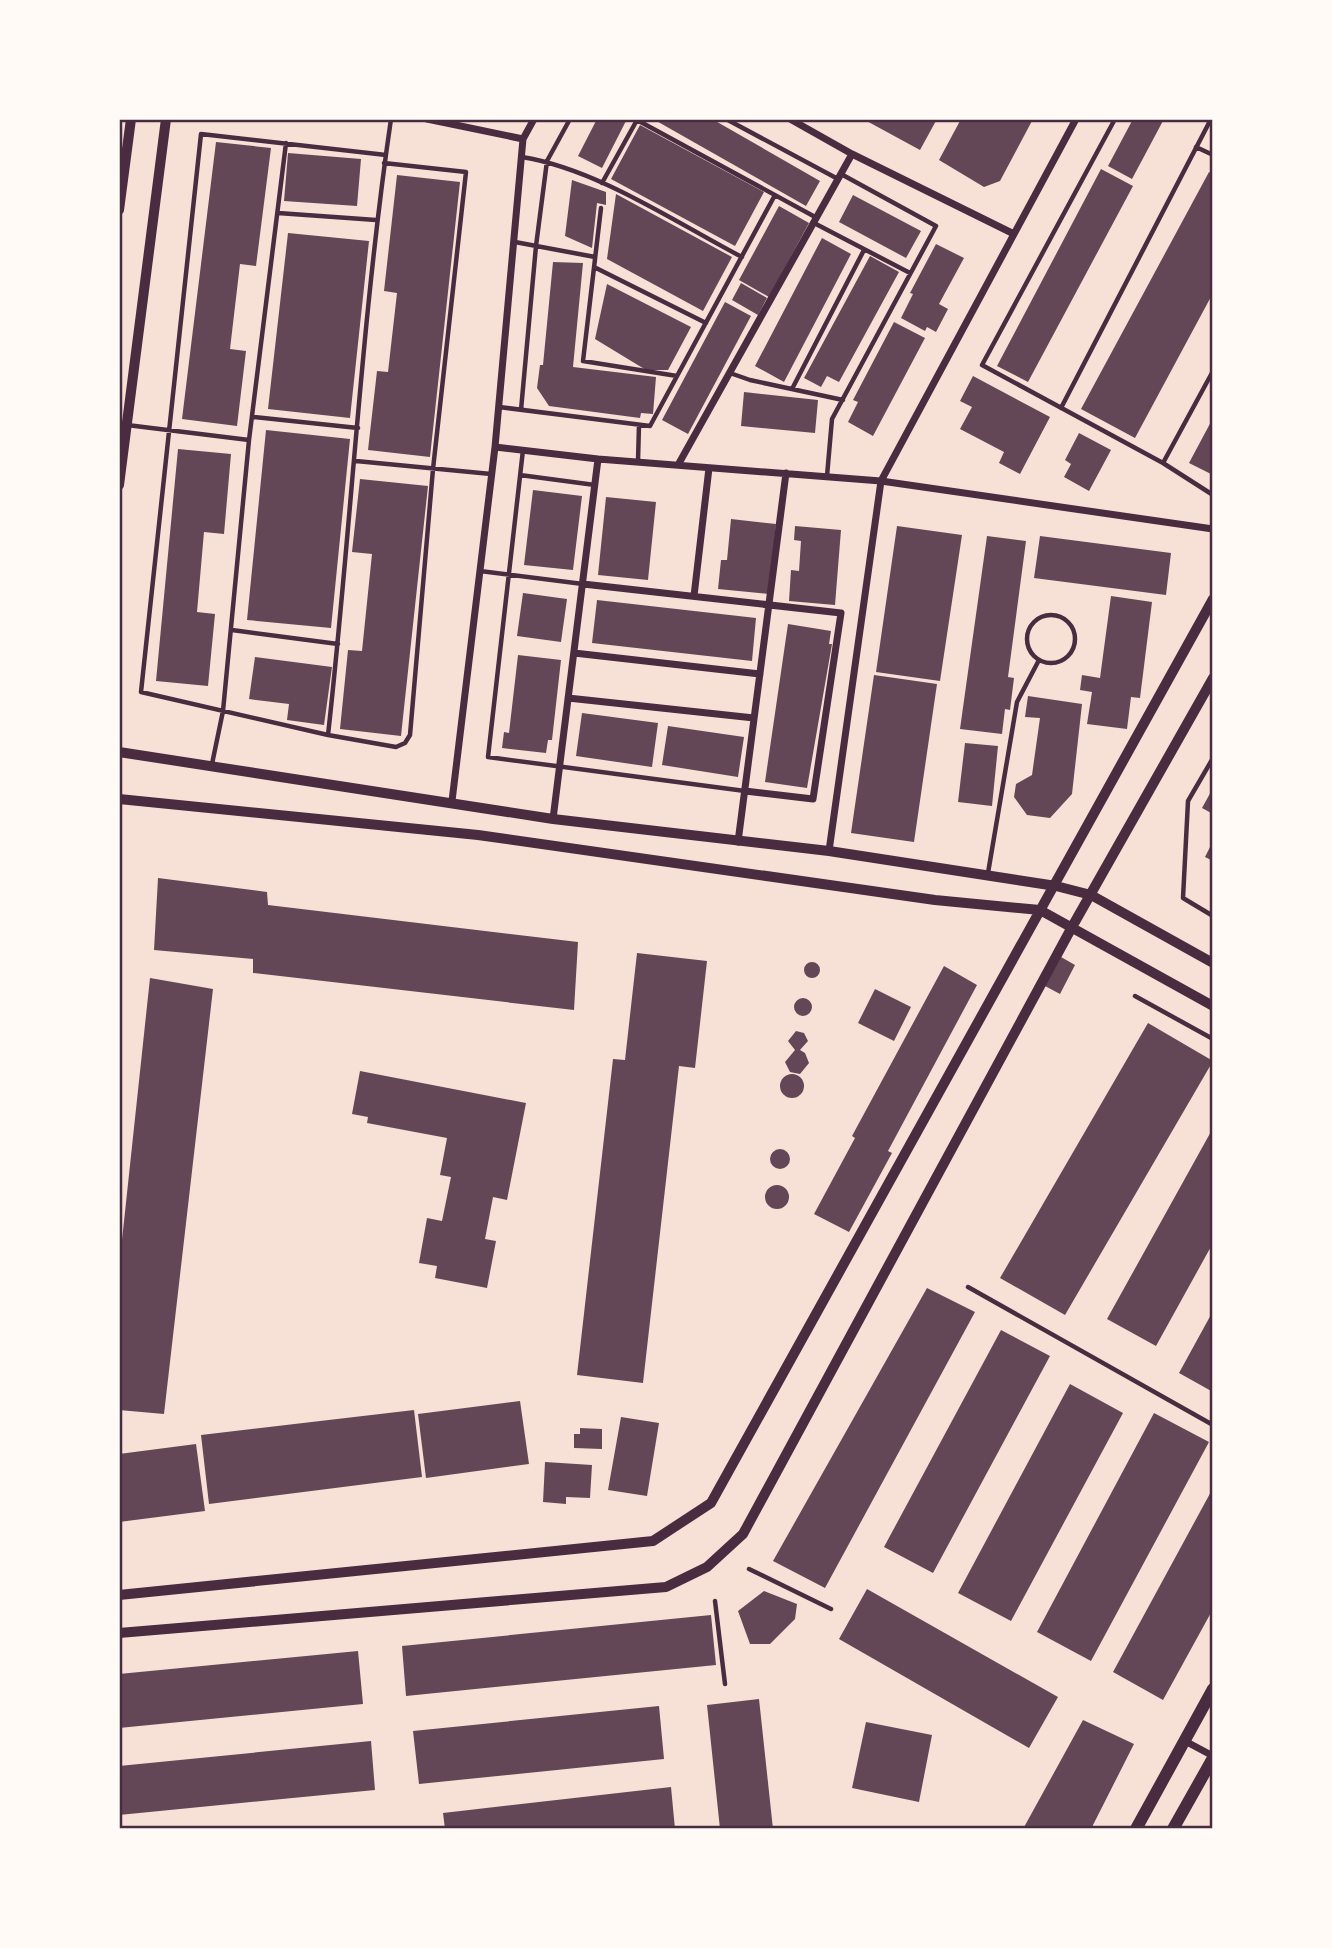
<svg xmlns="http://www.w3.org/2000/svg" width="1332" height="1948" font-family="'Varela Round',sans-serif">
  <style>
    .building { fill: #644757 }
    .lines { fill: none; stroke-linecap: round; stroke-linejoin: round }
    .service { stroke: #4a2c40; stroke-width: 4.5 }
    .minor { stroke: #4a2c40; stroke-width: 7 }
    .tertiary { stroke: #4a2c40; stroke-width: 10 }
    .secondary { stroke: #4a2c40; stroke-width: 12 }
    .neatline { fill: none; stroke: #4a2c40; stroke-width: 2.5 }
  </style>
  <rect width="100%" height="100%" fill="#f7e1d7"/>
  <path class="building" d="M597,119H627L602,168L578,156Z
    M653,119H712L820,181L806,206Z
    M863,119H937L920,150Z
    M961,119H1033L1000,181L984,187L939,160Z
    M1133,119H1164L1132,179L1108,166Z
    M640,125L764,192L735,246L611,179Z
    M216,142L271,148L256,266L240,264L230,349L246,351L237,426L182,419Z
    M288,153L361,159L357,206L284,201Z
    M1101,169L1133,186L1028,382L997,366Z
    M1209,172L1213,174V293L1135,438L1081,409Z
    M397,175L460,182L430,457L368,450L377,371L388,372L397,293L384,291Z
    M572,180L606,192V205L597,203L592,248L565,236Z
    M616,194L732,257L703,311L607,259Z
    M853,195L921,231L906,258L839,222Z
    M779,206L809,223L769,297L739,280Z
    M288,233L369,241L350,418L268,409Z
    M822,238L851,254L784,382L755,366Z
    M936,244L964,258L939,304L948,309L936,332L927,327L925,331L901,318L913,294L910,293Z
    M870,256L899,272L839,382L827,376L821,387L804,378Z
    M553,262L583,263L573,367L656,377L653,414L641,413L640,418L549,406L537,388L540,365H543Z
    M741,283L767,298L758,315L732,300Z
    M607,284L691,327L668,370H646L595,339Z
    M725,302L751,316L688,434L662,420Z
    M894,322L925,338L873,436L848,422L858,402L853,400Z
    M973,376L1050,417L1020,474L999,463L1004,452L960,429L972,407L960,401Z
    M744,392L818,400L815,433L741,426Z
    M1213,418V475L1189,463Z
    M266,430L350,439L331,628L247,620Z
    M1079,433L1111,450L1089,491L1064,477L1071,464L1065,460Z
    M178,449L231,454L224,534L204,532L197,612L215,614L208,686L156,681Z
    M360,479L428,486L401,736L340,729L348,650L362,651L372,554L352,552Z
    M533,490L582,496L573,570L524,565Z
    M606,497L656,502L648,580L598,575Z
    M731,519L776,524L769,594L718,589L721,560H727Z
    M795,526L841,530L835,605L789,601L791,570L799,571L801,541L794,540Z
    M897,526L962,535L940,681L876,672Z
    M987,536L1026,541L1008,677L1014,678L1010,710L1005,709L1002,734L960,729Z
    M1040,536L1171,553L1166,595L1034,578Z
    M523,593L567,599L561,642L517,636Z
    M1111,596L1152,602L1140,698L1131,697L1127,729L1087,724L1092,692L1080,690L1082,675L1100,678Z
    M597,600L756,618L752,661L592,643Z
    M788,624L831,631L829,644H832L807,788L765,782Z
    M518,655L561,660L552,740H548L546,753L502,748L504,732L509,733Z
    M255,657L332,667L324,725L287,720L289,704L249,699Z
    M874,675L937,684L914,842L851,833Z
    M1028,696L1082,704L1072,794L1050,818L1027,815L1014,797L1016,784L1032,775L1040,718L1025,717Z
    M582,713L658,723L652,767L576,756Z
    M668,726L744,737L738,777L662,765Z
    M965,743L998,746L992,806L958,802Z
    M1213,788V814L1202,808Z
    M1213,841V861L1205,857Z
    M158,878L267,892L268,905L578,942L574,1010L253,973V959L154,950Z
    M637,953L707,961L695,1068L679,1066L643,1383L577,1375L613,1059L625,1060Z
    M1061,957L1075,965L1060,994L1045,986Z
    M804 970a8 8 0 1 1 16 0a8 8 0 1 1-16 0Z
    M944,966L977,985L888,1151L892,1153L849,1232L814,1214L855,1138L852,1136Z
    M150,978L213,989L164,1414L119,1410V1268Z
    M875,989L911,1007L894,1041L858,1023Z
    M794 1007a9 9 0 1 1 18 0a9 9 0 1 1-18 0Z
    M1148,1023L1213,1061L1065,1315L1000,1278Z
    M796,1031L804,1033L808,1041L800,1050L805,1053L809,1063L800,1074L790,1072L785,1062L795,1050L788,1041Z
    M360,1071L526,1103L507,1200L493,1197L485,1239L496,1241L487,1288L435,1278L437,1266L419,1263L427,1218L442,1221L451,1177L440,1175L447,1138L367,1123L368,1117L352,1114Z
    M780 1086a12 12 0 1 1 24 0a12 12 0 1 1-24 0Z
    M1213,1128V1243L1156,1346L1107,1319Z
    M770 1159a10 10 0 1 1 20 0a10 10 0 1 1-20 0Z
    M765 1197a12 12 0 1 1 24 0a12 12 0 1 1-24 0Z
    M927,1288L975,1312L825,1588L773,1561Z
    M1213,1311V1392L1179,1373Z
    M1001,1330L1050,1356L933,1573L884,1547Z
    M1070,1384L1123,1413L1011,1621L958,1593Z
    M520,1401L529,1464L426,1478L418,1414Z
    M414,1410L422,1477L209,1504L201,1435Z
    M1154,1413L1209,1442L1091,1661L1037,1632Z
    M621,1417L659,1423L647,1496L608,1490Z
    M580,1428L602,1429V1449L574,1448V1434H580Z
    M196,1444L205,1511L119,1522V1454Z
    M545,1462L592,1465L590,1498L566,1497V1504L543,1502Z
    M1213,1488V1609L1163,1700L1113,1672Z
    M867,1589L1058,1697L1029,1748L839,1639Z
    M764,1591L797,1604L795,1619L770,1644H750L738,1611Z
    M711,1615L716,1665L406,1696L402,1646Z
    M358,1651L363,1704L119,1728V1674Z
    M759,1699L773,1829H720L707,1705Z
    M659,1706L664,1759L419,1784L413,1731Z
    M1083,1720L1134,1744L1091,1829H1023Z
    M866,1722L932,1735L919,1802L852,1788Z
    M371,1741L375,1790L119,1815V1766Z
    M671,1787L675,1829H445L443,1813Z"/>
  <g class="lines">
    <path class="service" d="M726,119L838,179
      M1115,119L982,365L1163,463L1213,495
      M1196,147L1213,155
      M522,157C597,169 675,222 742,257
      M384,163L466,172L433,469L410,735L405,743L396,747L328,735L141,692L201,134L386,155
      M602,183L637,120L817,218
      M601,208L583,361L677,376
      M278,213L376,220
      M814,223L910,273
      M515,242L595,257
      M594,267L706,323
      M730,373L750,380L843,400
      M792,389L864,250
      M499,407L650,426L775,195
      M1061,408L1211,119
      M521,410L536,246L547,161L570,119
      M254,417L358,428
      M127,425L249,440
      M523,450L488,757L745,791
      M356,461L491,474
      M638,461L639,425
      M1163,463L1213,371
      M520,475L595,485
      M827,476L832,419L936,226L841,174
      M480,571L583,584
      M1027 639a24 24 0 1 1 48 0a24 24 0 1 1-48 0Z
      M232,630L338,644
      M328,735C351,530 361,323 391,119
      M1213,758L1188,801L1183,898L1213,916
      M212,764L223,711L249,440L286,143
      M988,873L1017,702L1039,660
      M1135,996L1213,1039
      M968,1287L1213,1425
      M749,1569L831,1609
      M715,1601L725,1684"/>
    <path class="minor" d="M427,119L523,139
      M790,119L852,154L1014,234
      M495,447L598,459L881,481L1213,529
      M678,465L852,154
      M583,584L841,613L813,799L745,791
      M694,596L709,468
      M574,653L760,674
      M568,698L754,718
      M452,801L495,447L523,139L534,119
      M553,819L598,459
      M738,842L786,473
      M829,851L881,481L1076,119
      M1185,1741L1213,1756"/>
    <path class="tertiary" d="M119,210L131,119
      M119,485L166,119
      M119,752L553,819L829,851L1056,886L1091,895L1213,963
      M119,799L478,835L935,900L1040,910L1213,1006
      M119,1595L653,1541L711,1503L1213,599
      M119,1633L666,1587L707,1567L743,1534L1072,927L1213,678"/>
    <path class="secondary" d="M1136,1829L1213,1689
      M1173,1829L1213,1758"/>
  </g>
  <rect width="1332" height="1948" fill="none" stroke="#fffaf5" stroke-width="242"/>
  <rect x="121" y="121" width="1090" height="1706" class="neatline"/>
</svg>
